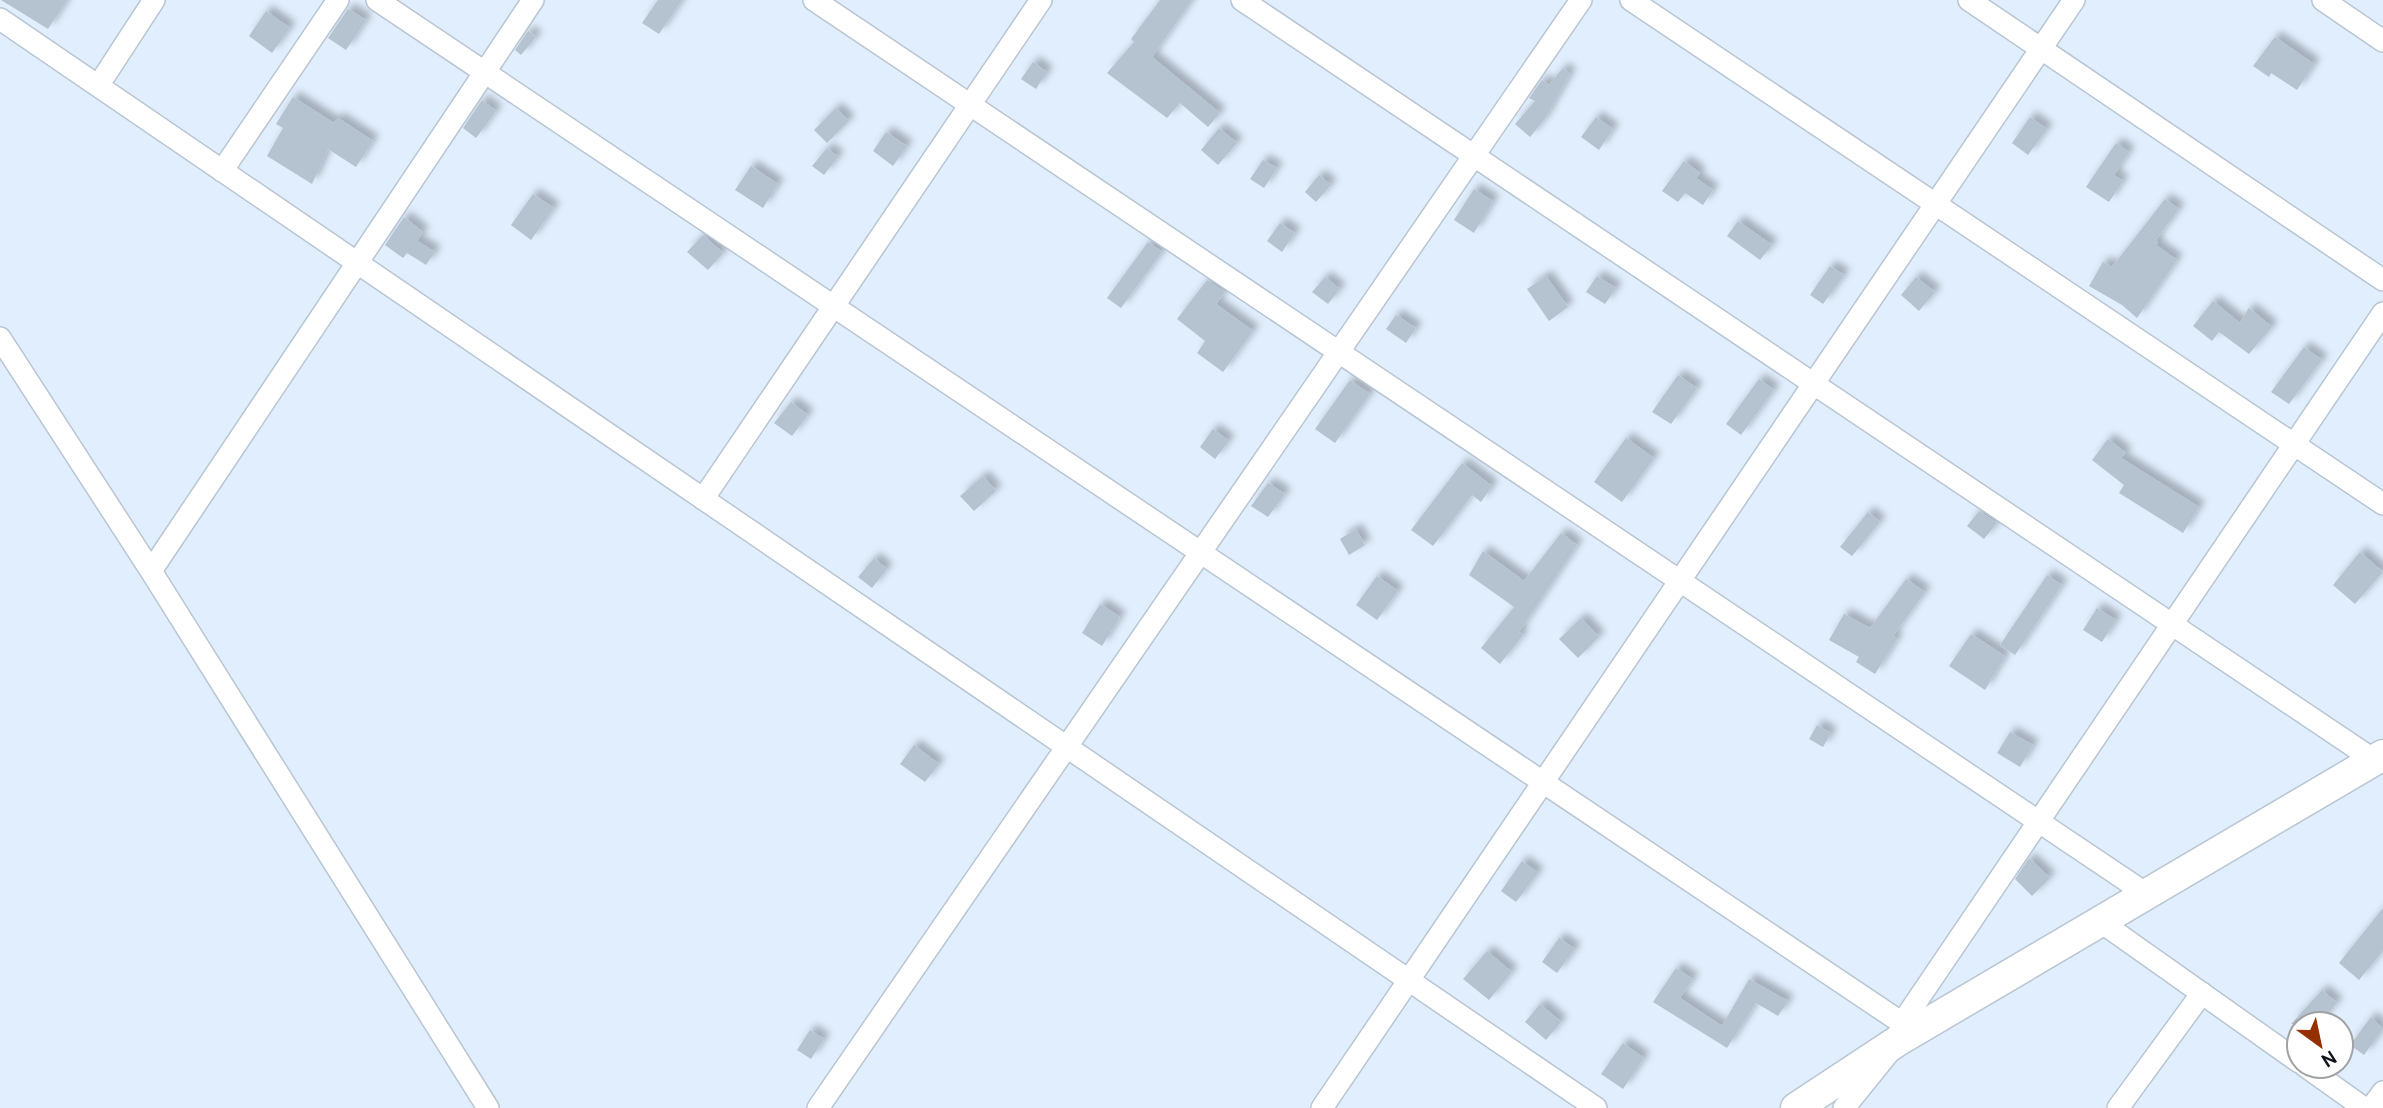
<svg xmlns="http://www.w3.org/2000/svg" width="2383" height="1108" font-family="Cabin,sans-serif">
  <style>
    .building { fill: #b5c2cf; filter: url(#shadow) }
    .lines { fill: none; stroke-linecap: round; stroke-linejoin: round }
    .street-casing { stroke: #b8c5d3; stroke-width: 24 }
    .secondary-casing { stroke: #b8c5d3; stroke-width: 33 }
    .street { stroke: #fff; stroke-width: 21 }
    .secondary { stroke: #fff; stroke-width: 30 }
  </style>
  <defs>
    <filter id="shadow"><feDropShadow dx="6" dy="-6" stdDeviation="3.5" flood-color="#0004"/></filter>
  </defs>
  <rect width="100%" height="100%" fill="#e1eefd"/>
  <path class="building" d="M1,0H67L48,29Z
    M658,0H682L659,34L642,23Z
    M1160,0H1192L1152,57L1220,113L1208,127L1180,103L1167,118L1107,73L1134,42L1131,39Z
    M348,9L366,20L346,50L328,38Z
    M266,11L290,28L272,53L249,36Z
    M528,31L536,37L521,55L515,50Z
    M2275,37L2314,64L2297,90L2271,73L2269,77L2253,66Z
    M1033,62L1047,72L1036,89L1021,79Z
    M1563,68L1570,74L1544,120L1530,137L1515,124L1535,101L1529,98L1542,80L1549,85Z
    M293,97L334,123L338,118L373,141L356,167L328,149L312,184L267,156L283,128L276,124Z
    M482,100L496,111L476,138L463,128Z
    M836,108L849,121L827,143L814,130Z
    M1596,117L1613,129L1599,150L1581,137Z
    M2030,117L2047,129L2028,155L2012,143Z
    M1219,128L1237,143L1218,165L1201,150Z
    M886,132L907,146L893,166L873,151Z
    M2116,143L2129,152L2114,175L2123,181L2109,202L2086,187Z
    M827,148L838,157L824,175L812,166Z
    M1263,160L1277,168L1264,188L1250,179Z
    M1684,161L1700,173L1696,178L1713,190L1703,205L1685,193L1678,202L1662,191Z
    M751,166L778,184L763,208L735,190Z
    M1319,175L1331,185L1316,202L1305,192Z
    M1474,189L1493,201L1474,233L1454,220Z
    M533,194L554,208L531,240L511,225Z
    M2165,199L2179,209L2156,240L2158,242L2156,245L2177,260L2137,318L2122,305L2089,286L2103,262L2112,267Z
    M404,217L423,232L417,241L435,252L426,265L407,253L403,258L385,245Z
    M1738,221L1772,245L1760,260L1727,236Z
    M1280,223L1295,233L1282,252L1267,241Z
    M703,235L723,253L708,270L687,252Z
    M1148,242L1162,252L1121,308L1107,298Z
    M1830,266L1844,275L1823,304L1810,295Z
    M1546,276L1568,307L1549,321L1527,289Z
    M1597,276L1616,288L1605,304L1586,292Z
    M1325,277L1340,289L1328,304L1312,292Z
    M1916,277L1935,292L1919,311L1901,295Z
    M1207,280L1225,292L1216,304L1253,331L1223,372L1197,353L1205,341L1177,319Z
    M2213,301L2240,323L2249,308L2272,327L2249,354L2219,332L2212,341L2193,326Z
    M1396,315L1416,328L1406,343L1386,329Z
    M2304,347L2322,360L2289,404L2271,392Z
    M1678,375L1697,388L1671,424L1652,412Z
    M1759,379L1774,390L1741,435L1726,424Z
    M1350,380L1370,394L1335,443L1315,429Z
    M791,402L808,415L792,436L774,423Z
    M1213,429L1229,441L1215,459L1200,447Z
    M1626,438L1654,458L1622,502L1594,482Z
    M2108,439L2126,453L2121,458L2199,507L2183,533L2119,493L2124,485L2092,460Z
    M1462,463L1492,486L1481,502L1472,495L1433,546L1411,530Z
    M983,476L996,491L974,511L960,496Z
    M1268,483L1285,494L1268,517L1251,506Z
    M1979,511L1997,523L1984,539L1967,526Z
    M1868,512L1880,522L1852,556L1840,547Z
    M1356,529L1365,545L1349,555L1340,539Z
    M1561,533L1577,545L1519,632L1523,635L1500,664L1481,648L1514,607L1469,575L1483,551L1524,581Z
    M2360,552L2383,572L2355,604L2333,585Z
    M874,558L887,569L872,588L858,577Z
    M2047,575L2062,585L2015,655L2000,645Z
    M1377,576L1398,591L1377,620L1356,605Z
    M1906,579L1925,592L1893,636L1897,639L1875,674L1856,662L1859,657L1829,640L1844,614L1870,628Z
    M1100,604L1120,617L1102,646L1082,633Z
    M2097,608L2116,620L2102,642L2083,630Z
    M1581,618L1599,637L1578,658L1559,639Z
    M1971,634L2005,656L1985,690L1949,666Z
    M1817,725L1831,733L1823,747L1809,739Z
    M2010,732L2033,745L2020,767L1997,753Z
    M914,745L939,764L925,782L900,764Z
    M2029,858L2050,878L2032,896L2015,879Z
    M1522,861L1538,873L1516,902L1501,891Z
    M2383,908V951L2359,980L2339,963Z
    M1559,938L1575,949L1557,973L1542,962Z
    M1487,951L1512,972L1489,1000L1463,979Z
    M1676,968L1693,979L1680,998L1722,1026L1749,979L1788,1001L1778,1016L1756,1003L1727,1048L1653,1002Z
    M2322,990L2337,1003L2319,1024H2291Z
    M1540,1004L1561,1022L1546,1040L1525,1022Z
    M2371,1017L2383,1029L2364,1055L2350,1045Z
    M810,1030L824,1039L811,1059L797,1050Z
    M1623,1043L1644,1058L1623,1089L1601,1074Z"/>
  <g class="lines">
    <g class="street-casing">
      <path id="street" d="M377,0L1902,1023
        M814,0L2148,895
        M1242,0L2374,760
        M1631,0L2383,504
        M1969,0L2383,280
        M2323,0L2383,41
        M0,19L1596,1108
        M98,86L154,0
        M222,171L338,0
        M0,338L151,571L488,1108
        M703,499L1041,0
        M151,571L533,0
        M2101,922L2299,1062
        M2305,1066L2364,1108
        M818,1108L1581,0
        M1322,1108L2074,0
        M1844,1108L1899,1040L1902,1023L2383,313
        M2118,1108L2202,993
        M2371,1108L2383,1092"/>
    </g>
    <g class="secondary-casing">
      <path id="secondary" d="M1796,1108L1899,1040L2383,755"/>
    </g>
    <use href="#street" class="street"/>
    <use href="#secondary" class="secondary"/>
  </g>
  <g transform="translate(2320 1045) rotate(147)"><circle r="33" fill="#ffffff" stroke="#9fa1a3" stroke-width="2"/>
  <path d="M0-5L12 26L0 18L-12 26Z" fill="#953001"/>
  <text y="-10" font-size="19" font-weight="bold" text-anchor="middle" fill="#10151a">N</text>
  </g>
</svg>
